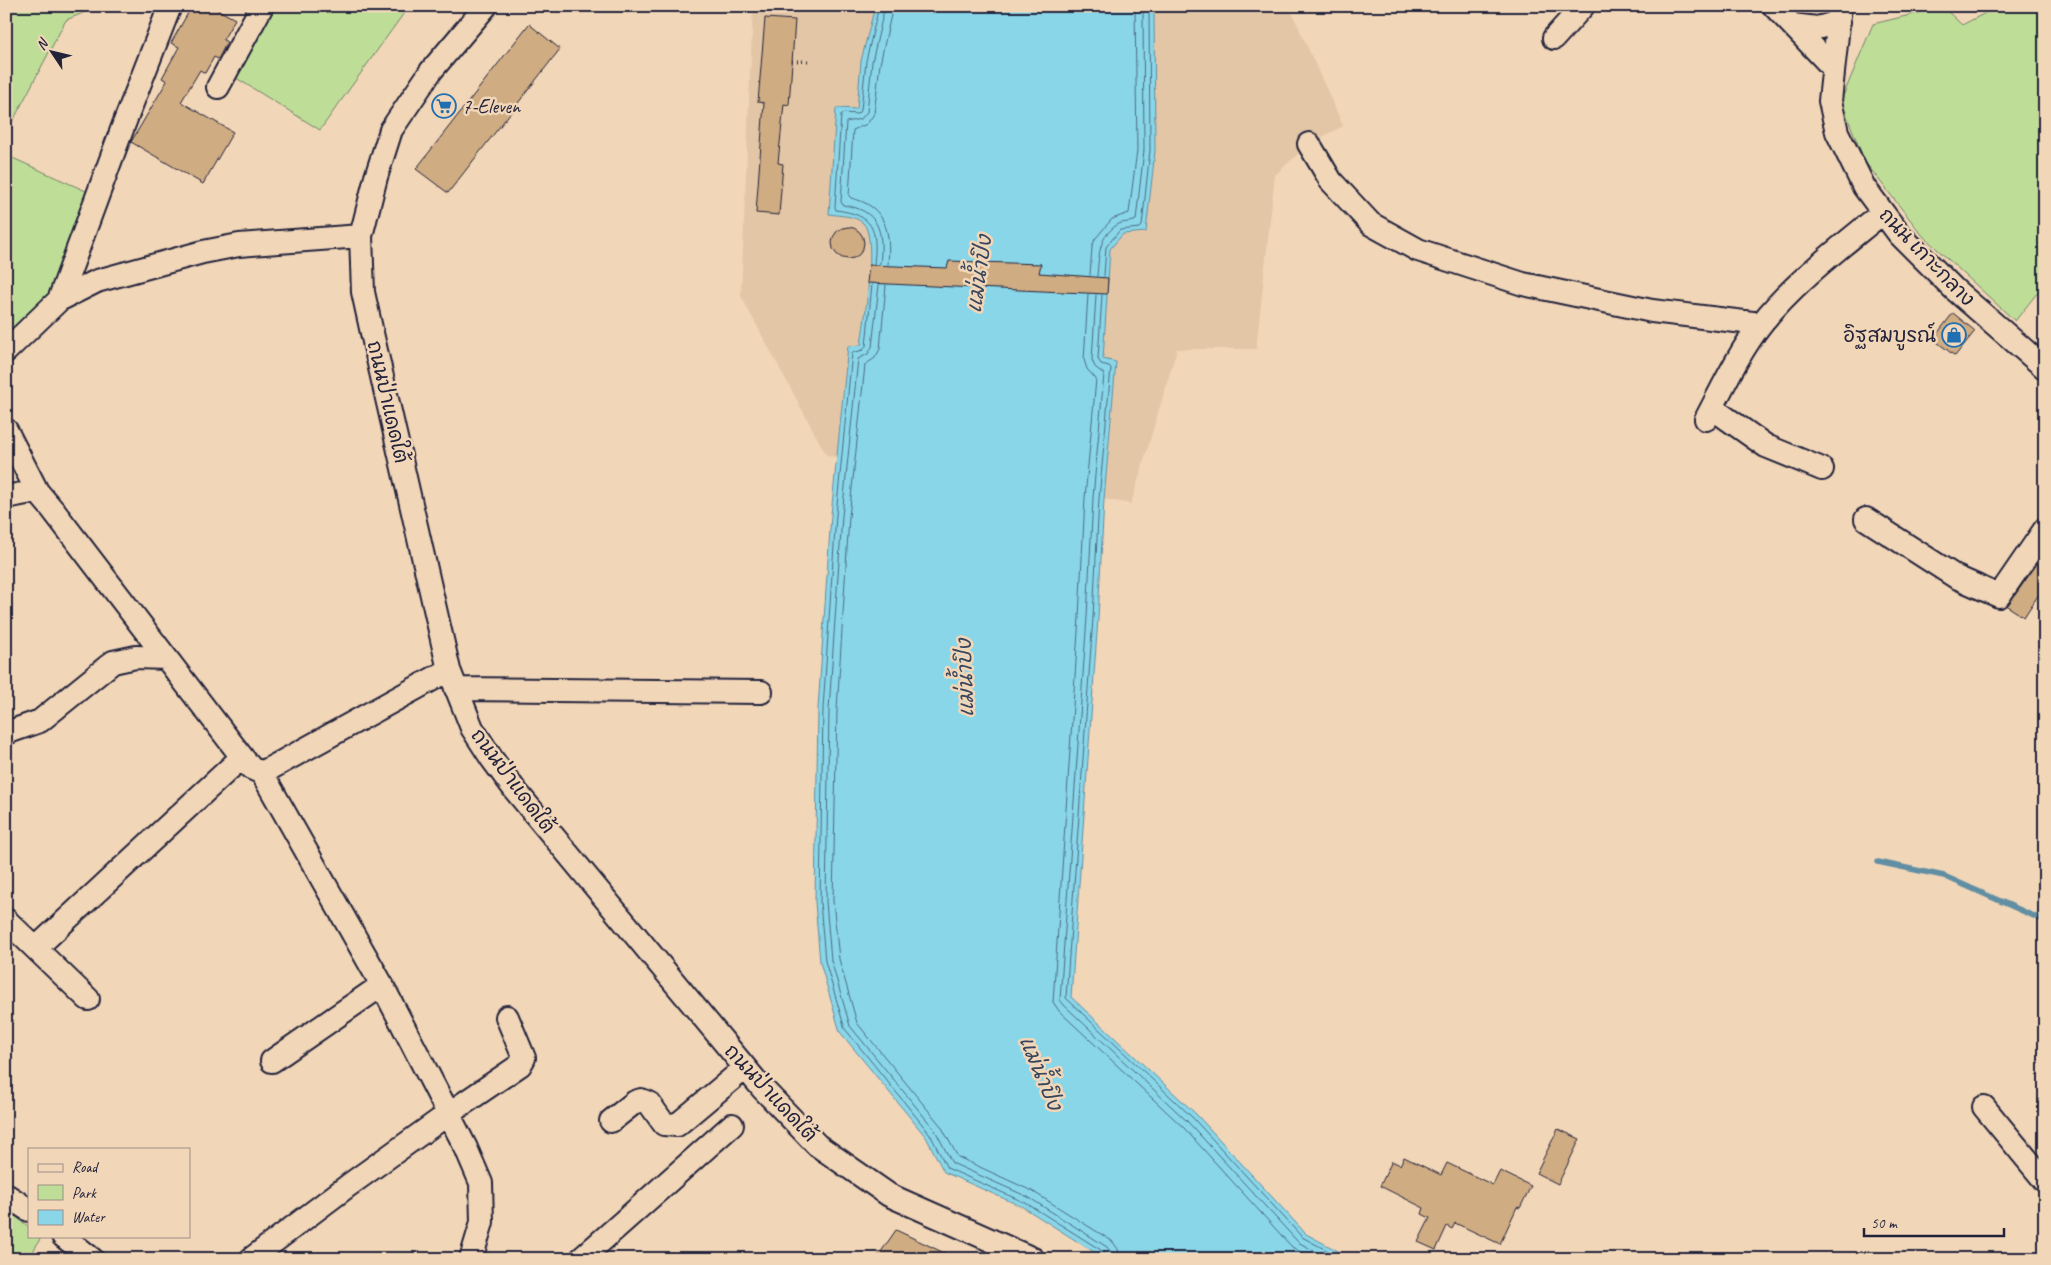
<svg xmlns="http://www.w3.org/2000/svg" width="2051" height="1265" font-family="Caveat,'Playpen Sans Thai',sans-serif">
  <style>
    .built { fill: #e3c6a6 }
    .green { fill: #bede97; stroke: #708069 }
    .water { fill: #89d6e9; stroke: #608ea3 }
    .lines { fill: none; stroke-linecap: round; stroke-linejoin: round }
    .shore { stroke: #4b6a81; stroke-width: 1 }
    .stream { stroke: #608ea3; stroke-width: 5.5 }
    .building { fill: #cfac82; stroke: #22223b }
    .minor-casing { stroke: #22223b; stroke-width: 26 }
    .path { stroke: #22223b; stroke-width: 3; stroke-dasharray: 1 4; stroke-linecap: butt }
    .minor { stroke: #f1d6b8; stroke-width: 22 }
    .labels { text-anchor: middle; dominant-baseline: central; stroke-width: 5; stroke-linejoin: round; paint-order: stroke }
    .poi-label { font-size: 20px; fill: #22223b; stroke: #f1d6b8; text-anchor: start }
    .street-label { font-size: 20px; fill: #22223b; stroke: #f1d6b8 }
    .water-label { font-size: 21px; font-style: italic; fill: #37465e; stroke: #f1d6b8 }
  </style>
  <rect width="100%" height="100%" fill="#f1d6b8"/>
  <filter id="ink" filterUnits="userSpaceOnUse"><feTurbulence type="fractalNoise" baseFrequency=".02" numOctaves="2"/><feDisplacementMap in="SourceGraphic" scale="10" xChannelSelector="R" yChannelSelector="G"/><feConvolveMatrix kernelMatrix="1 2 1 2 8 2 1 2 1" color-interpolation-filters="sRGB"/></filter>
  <g filter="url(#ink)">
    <path class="built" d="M753,6H1289L1343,126L1309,144L1275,175L1256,349H1177L1131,504L908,462L827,456L741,296Z"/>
    <path class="green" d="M6,6H100L66,20L6,134Z
      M273,6H409L320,130L233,76Z
      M1999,6H2045V283L2015,321L1923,236L1865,162L1841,101L1873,24L1943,7L1962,25Z
      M6,155L88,192L54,293L6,339Z
      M6,1209L29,1227V1236L41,1237L29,1259H6Z"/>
    <path class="water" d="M875,6H1154L1155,151L1146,232L1123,234L1110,249L1103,359L1116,362L1104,499L1098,618L1071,997L1196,1114L1306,1234L1353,1259H1105L1023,1207L944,1172L926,1137L840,1032L820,962L815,902L818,709L831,515L848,346L861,345C864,323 878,236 863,223C855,215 839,216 829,214L836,108L857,109L861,61Z"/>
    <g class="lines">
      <path class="shore" d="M874,264C878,228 873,215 836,210L835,207L841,115L843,113L857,114L861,110L866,61L879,6
        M880,264C884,231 879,210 843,205L841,202L846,122L861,119L867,112L872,62L885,6
        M888,264C891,232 886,206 851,198L849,196L853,130L867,124L874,114L880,64L893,6
        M1090,275L1092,247L1095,239L1112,219L1129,213L1137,150L1135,6
        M1097,276C1099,257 1098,237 1117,225C1123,221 1131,223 1136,220L1144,150L1143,6
        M1104,276L1106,247L1120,230L1140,228L1142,226L1150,150L1149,6
        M872,284L866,346L863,350L852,353L836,515L823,709L820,902L825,961L845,1029L930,1134L947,1168L1026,1203L1104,1252L1106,1259
        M879,285L872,347L868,354L858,359L842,516L829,709L826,902L831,960L850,1026L935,1130L952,1163L1028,1197L1107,1247L1111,1252L1113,1259
        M886,285L880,349L875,358L865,365L849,517L837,710L833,901L839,959L857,1023L941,1126L958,1157L1032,1191L1112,1241L1118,1249L1120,1259
        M1088,294L1084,360L1087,369L1096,379L1085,498L1079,617L1053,1002L1059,1011L1183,1127L1292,1247L1313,1259
        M1096,295L1092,360L1095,367L1104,374L1093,498L1087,617L1060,1000L1064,1005L1188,1122L1298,1242L1329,1259
        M1102,295L1098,359L1101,364L1109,366L1111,368L1099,499L1093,618L1066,998L1193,1118L1302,1237L1343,1259"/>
      <path class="stream" d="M1878,862L1944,876L2045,921"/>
    </g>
    <path class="building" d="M192,6H211L235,19L223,40L227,42L218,59L214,57L205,73L200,70L181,102L233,132L203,184L131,142L167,81L162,78L179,47L171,43Z
      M765,18L795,20L789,105L784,104L778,163L783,164L779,215L756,213L764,103L758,102Z
      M529,24L560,49L448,193L416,169Z
      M832 243a16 16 0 1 1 32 0a16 16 0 1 1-32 0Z
      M949,261L1041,264L1039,273L1108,278L1107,294L867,283L869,265L947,268Z
      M1953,313L1975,331L1955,356L1933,339Z
      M2045,553V585L2024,617L2007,606Z
      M1558,1129L1580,1139L1558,1184L1536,1173Z
      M1404,1157L1441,1175L1447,1163L1493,1185L1500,1171L1531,1186L1520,1208L1517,1207L1500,1244L1455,1223L1452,1229L1447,1226L1436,1250L1418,1242L1430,1218L1422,1214L1424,1208L1380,1186L1392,1161L1400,1165Z
      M896,1230L957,1259H876Z"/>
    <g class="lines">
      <g class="minor-casing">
        <path id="minor" d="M486,6L431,71L391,130L376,177L361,236L363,292L372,333L449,670L472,728L492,759L515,790L762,1088L817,1145L889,1195L1033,1259
          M1774,6L1833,68
          M1840,6L1830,101L1837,132L1864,187L1899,234L1954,289L2045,368
          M1792,25L1817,28L1839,22
          M1554,38L1583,6
          M218,87L262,6
          M1309,144L1331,181L1371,224L1418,250L1523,284L1652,311L1761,324
          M59,300L124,124L170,6
          M6,351L59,300L97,281L203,252L239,245L361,236
          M1712,408L1766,446L1822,469
          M1706,419C1723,387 1739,352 1761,324C1795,281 1840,248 1882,213
          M6,430L37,491L53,510L242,757L251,768L262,773L382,985L466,1148L481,1183L482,1222L471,1259
          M6,497L37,491
          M1866,519L1956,577L1999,596L2045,529
          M456,689L761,692
          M6,733L40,721L113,662L136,657L166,658
          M262,773L449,670
          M6,920L88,999
          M36,948L242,757
          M272,1061L382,985
          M1984,1107L2045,1181
          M611,1121L635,1102L641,1100L649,1103L664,1124L677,1125L745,1068
          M6,1195L29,1210
          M63,1236L92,1259
          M251,1259L349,1185L448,1114L520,1065L524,1058L507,1017
          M581,1259L732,1125"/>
      </g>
      <path class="path" d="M792,61H809"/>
      <use href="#minor" class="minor"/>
    </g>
  </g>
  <defs>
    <g id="supermarket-ring" transform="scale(1.25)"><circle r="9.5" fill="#f1d6b8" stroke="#1f6fb2" stroke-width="1.5"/><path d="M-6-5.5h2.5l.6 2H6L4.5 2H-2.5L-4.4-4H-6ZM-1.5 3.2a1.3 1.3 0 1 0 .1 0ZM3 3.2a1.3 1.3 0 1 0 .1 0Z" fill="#1f6fb2"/></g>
    <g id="shop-ring" transform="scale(1.25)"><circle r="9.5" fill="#f1d6b8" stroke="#1f6fb2" stroke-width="1.5"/><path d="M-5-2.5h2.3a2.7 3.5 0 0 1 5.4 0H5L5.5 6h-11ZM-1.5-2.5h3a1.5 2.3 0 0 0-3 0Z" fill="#1f6fb2"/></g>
  </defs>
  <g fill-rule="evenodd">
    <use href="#supermarket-ring" x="444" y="106"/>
    <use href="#shop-ring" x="1954" y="335"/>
  </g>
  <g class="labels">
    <g class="poi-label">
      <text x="462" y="106">7-Eleven</text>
      <text x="1936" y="335" text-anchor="end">อิฐสมบูรณ์</text>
    </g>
    <g class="street-label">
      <text transform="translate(1927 257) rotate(46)">ถนน เกาะกลาง</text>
      <text transform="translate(388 402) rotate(77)">ถนนป่าแดดใต้</text>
      <text transform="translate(513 781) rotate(53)">ถนนป่าแดดใต้</text>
      <text transform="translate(771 1093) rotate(47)">ถนนป่าแดดใต้</text>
    </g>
    <g class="water-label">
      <text transform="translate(979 274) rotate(-82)">แม่น้ำปิง</text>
      <text transform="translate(965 678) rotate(-92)">แม่น้ำปิง</text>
      <text transform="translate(1041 1073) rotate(67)">แม่น้ำปิง</text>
    </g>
  </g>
  <rect width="2051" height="1265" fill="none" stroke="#f1d6b8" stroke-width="25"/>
  <rect x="12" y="12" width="2026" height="1240" fill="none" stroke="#22223b" stroke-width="2" filter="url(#ink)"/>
  <rect x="28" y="1148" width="162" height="90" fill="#f1d6b8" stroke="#9e8e86"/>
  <rect x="38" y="1164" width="25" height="8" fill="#f1d6b8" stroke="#9e8e86"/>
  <text x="72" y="1172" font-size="15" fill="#22223b">Road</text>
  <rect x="38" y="1185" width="25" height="15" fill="#bede97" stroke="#9e8e86"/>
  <text x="72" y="1198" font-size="15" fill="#22223b">Park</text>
  <rect x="38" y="1210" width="25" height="15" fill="#89d6e9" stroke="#9e8e86"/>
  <text x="72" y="1222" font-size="15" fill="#22223b">Water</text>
  <g transform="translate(52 52) rotate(305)" stroke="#f1d6b8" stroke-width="4" paint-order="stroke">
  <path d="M0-4L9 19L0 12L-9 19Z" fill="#22223b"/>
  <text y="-8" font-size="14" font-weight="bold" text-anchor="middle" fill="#22223b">N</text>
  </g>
  <path d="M1864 1228v8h140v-8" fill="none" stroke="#22223b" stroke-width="2.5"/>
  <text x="1871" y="1228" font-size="15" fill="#22223b" stroke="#f1d6b8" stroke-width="4" paint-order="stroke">50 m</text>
</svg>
